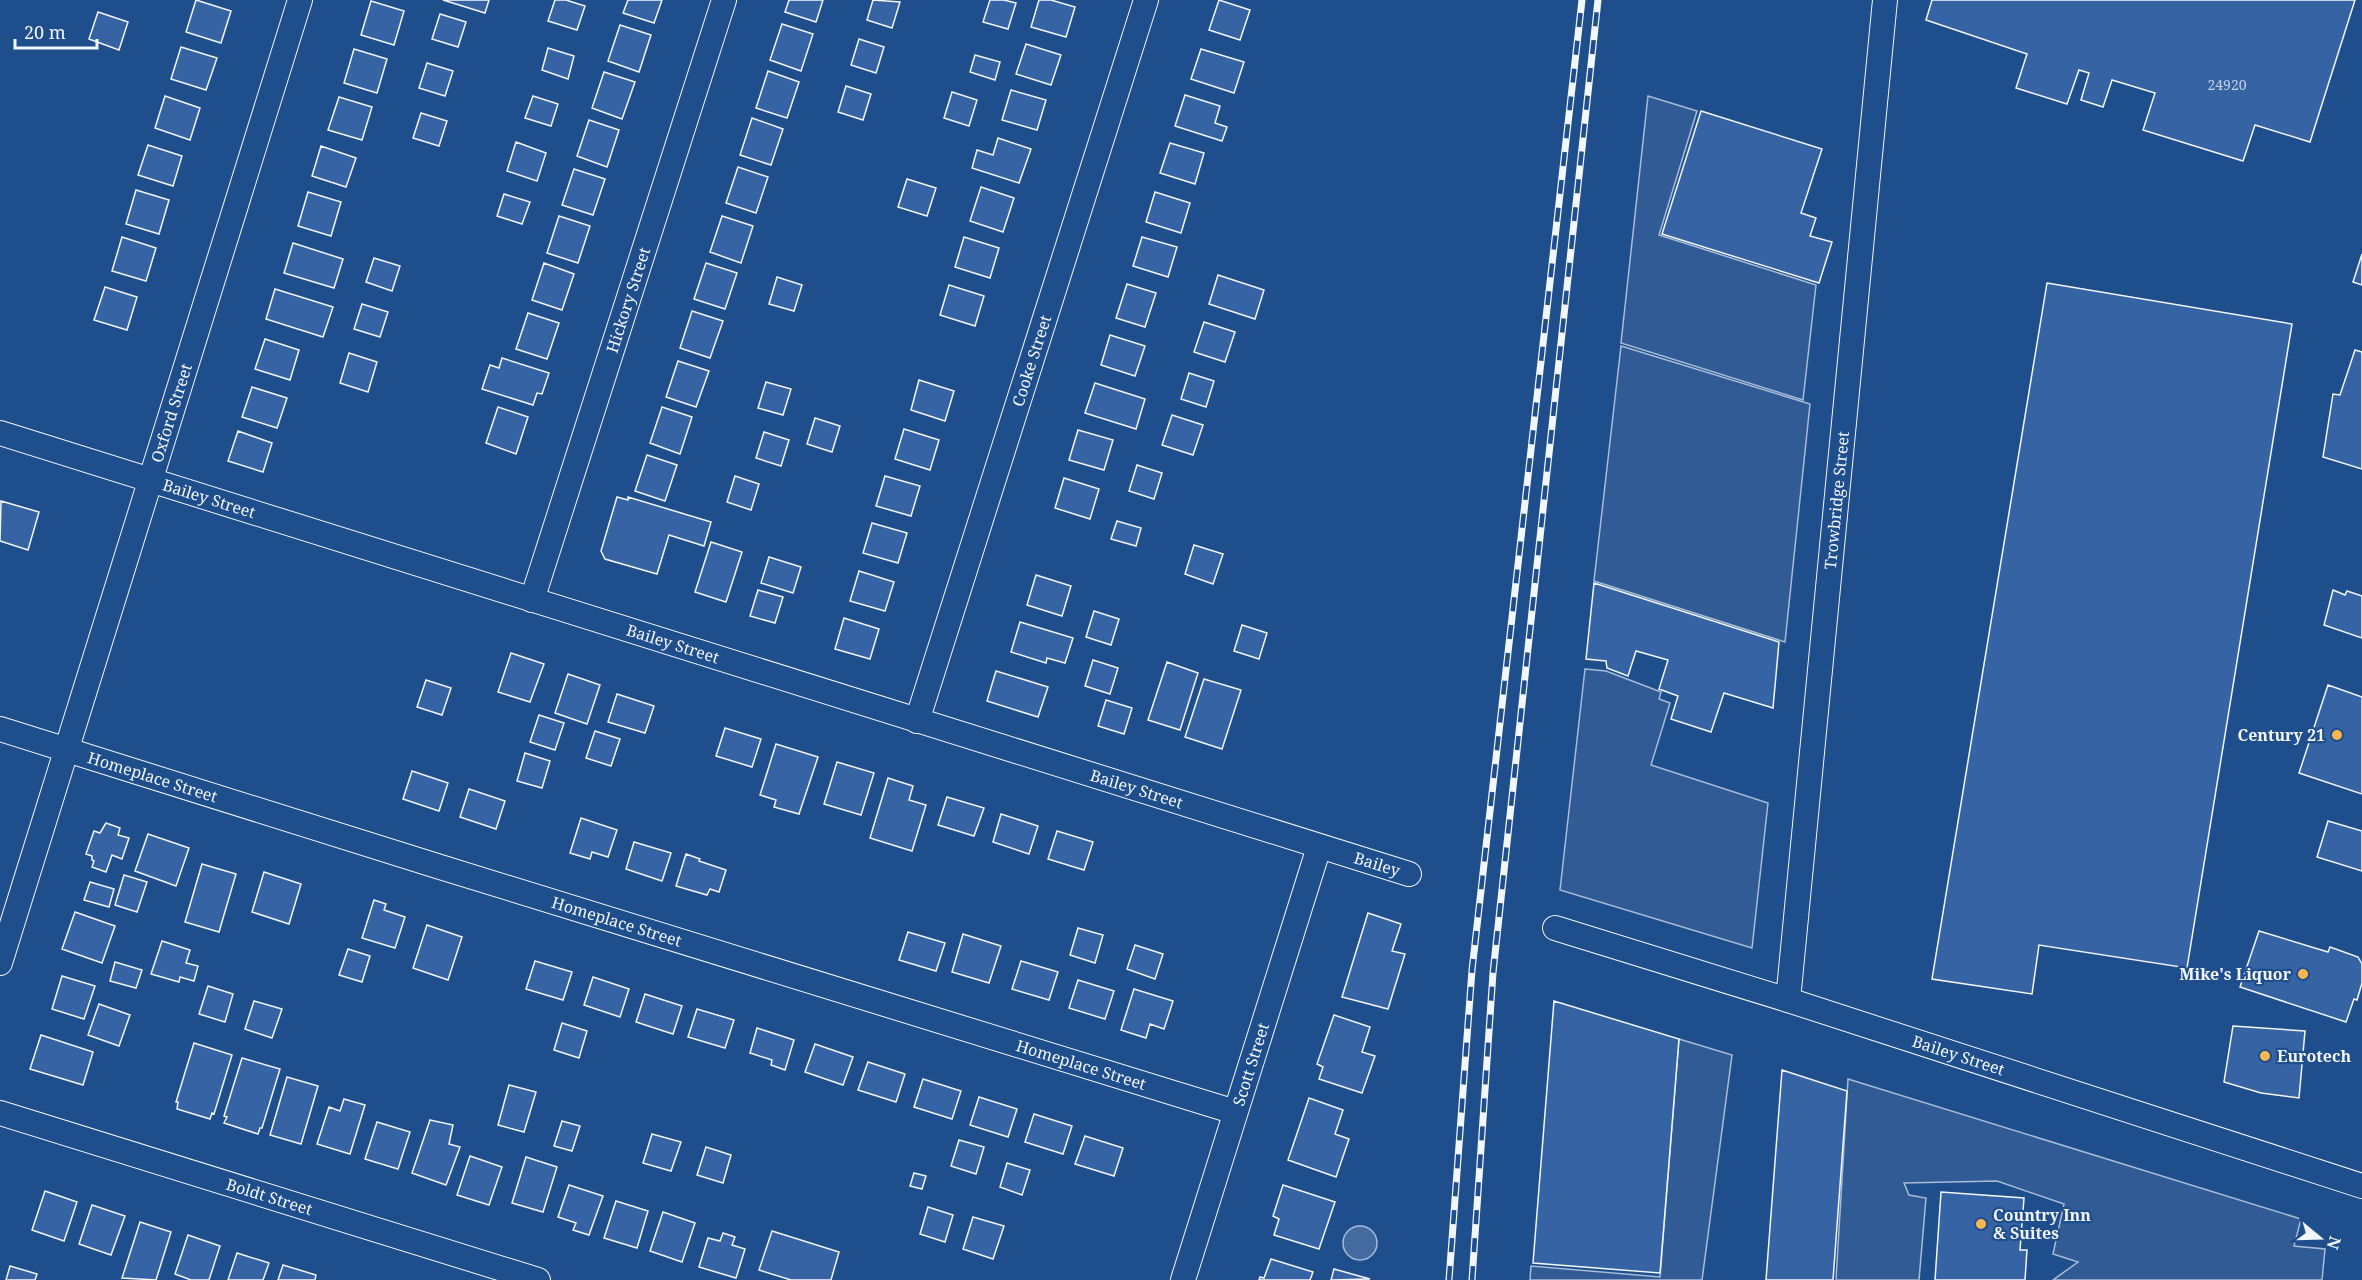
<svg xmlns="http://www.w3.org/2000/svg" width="2362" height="1280" font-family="'Noto Serif',serif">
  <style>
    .built { fill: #305b95; stroke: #a8bbd7; stroke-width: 1.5 }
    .water { fill: #446ba0; stroke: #a8bbd7; stroke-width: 1.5 }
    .building { fill: #3563a3; stroke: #f2f6ff; stroke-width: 1.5 }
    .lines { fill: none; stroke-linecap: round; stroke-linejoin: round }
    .street-casing { stroke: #f2f6ff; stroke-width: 26 }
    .street { stroke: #1f4e8c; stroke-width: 24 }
    .rail-casing { stroke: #f2f6ff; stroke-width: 7 }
    .rail { stroke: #1f4e8c; stroke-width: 4.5; stroke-dasharray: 14; stroke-linecap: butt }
    .poi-dot { fill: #ffb74d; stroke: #1f4e8c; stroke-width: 2 }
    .labels { text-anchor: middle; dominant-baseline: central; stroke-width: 4.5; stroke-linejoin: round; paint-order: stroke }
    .number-label { font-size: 14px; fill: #c3d1e8 }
    .street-label { font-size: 16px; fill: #f2f6ff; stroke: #1f4e8c }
    .poi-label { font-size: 16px; font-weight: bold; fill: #f2f6ff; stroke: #1f4e8c; text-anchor: end }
  </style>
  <rect width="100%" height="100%" fill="#1f4e8c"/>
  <path class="built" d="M1648,96L1697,111L1659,235L1816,285L1803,400L1621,343Z
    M1621,346L1810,404L1785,642L1594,581Z
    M1585,669L1606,671L1661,692L1659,699L1670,703L1651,765L1768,803L1752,948L1560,890Z
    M1679,1039L1732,1055L1702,1280H1530L1531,1266L1660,1277Z
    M1848,1079L2301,1219L2294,1246L2325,1249L2322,1280H2053L2078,1262L2053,1254L2064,1204L1997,1181L1904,1183L1909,1195L1926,1198L1919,1280H1836Z"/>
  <path class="water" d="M1343 1243a17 17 0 1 1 34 0a17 17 0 1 1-34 0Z"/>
  <path class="building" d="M196,0L231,11L221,43L186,32Z
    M443,0H489L485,13Z
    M555,0H566L585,6L577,30L548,21Z
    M628,0H662L654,23L623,13Z
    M789,0H823L816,22L785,12Z
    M873,0L900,2L892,28L867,20Z
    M990,0H1004L1016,3L1008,29L983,22Z
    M1039,0H1051L1075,7L1066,37L1031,27Z
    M1219,0L1250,10L1240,40L1209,30Z
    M1932,0H2355L2310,142L2255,125L2243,161L2143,130L2155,93L2112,80L2103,107L2081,100L2089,73L2079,70L2067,104L2016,88L2027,54L1926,20Z
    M371,1L404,11L394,45L361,35Z
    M98,12L128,22L119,50L89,39Z
    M440,14L466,22L458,47L432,39Z
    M782,24L813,34L801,71L770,60Z
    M620,25L651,35L639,72L608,61Z
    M859,39L884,47L876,73L851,65Z
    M1026,44L1061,55L1051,85L1016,74Z
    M181,47L217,58L206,90L171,79Z
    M548,48L574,56L568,79L542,70Z
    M354,49L387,59L377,93L344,83Z
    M1201,49L1244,62L1234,93L1191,79Z
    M975,55L1000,62L995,80L970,72Z
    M427,63L453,71L445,96L419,88Z
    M768,71L799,82L787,118L756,108Z
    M604,72L635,82L622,119L592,108Z
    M846,86L871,94L863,120L838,112Z
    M1011,90L1046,100L1037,130L1002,120Z
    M952,92L977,100L969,126L944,118Z
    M1185,95L1220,106L1215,123L1227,127L1222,141L1175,126Z
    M165,96L200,108L190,140L155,128Z
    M533,96L558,104L551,126L525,118Z
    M339,97L372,107L362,140L328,130Z
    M1701,111L1822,149L1801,213L1816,218L1810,236L1832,242L1819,283L1662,234Z
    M421,113L447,121L439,146L413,138Z
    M752,118L783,129L771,165L740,155Z
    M589,120L619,130L607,167L577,156Z
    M998,138L1031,149L1019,183L972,168L977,150L993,155Z
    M516,142L546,153L537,181L507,171Z
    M1170,143L1204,153L1195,184L1160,173Z
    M148,145L182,156L173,186L138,175Z
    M321,146L356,158L346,187L312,176Z
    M738,167L768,177L756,213L726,203Z
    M574,169L605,179L593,215L562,205Z
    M907,179L936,188L927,216L898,207Z
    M981,187L1014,198L1003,232L970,221Z
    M136,190L169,200L159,234L126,224Z
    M308,192L341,202L331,236L298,226Z
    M1155,192L1190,203L1181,233L1146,222Z
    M504,194L530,202L522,224L497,216Z
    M559,216L590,226L578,263L547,253Z
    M722,216L753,226L741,263L710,252Z
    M122,237L156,248L146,281L112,271Z
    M964,237L999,248L990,278L955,267Z
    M1142,237L1177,247L1168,277L1133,266Z
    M293,243L343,259L334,288L284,273Z
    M2362,254V285L2353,282Z
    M374,258L400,266L392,291L366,282Z
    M544,263L574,274L562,310L532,300Z
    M706,263L737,273L725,309L694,299Z
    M1218,275L1264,290L1255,319L1209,304Z
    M777,277L802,285L794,311L769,304Z
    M2047,283L2292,324L2187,968L2039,945L2032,994L1932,979Z
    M1127,284L1156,293L1145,327L1116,318Z
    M949,285L984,296L975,326L940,315Z
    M105,287L137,297L127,330L94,320Z
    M275,289L333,307L323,337L266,319Z
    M362,304L388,312L380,337L354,329Z
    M692,311L723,321L710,358L680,348Z
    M528,313L559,323L547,359L516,349Z
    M1204,322L1235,332L1225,362L1194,352Z
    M1110,335L1145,346L1135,376L1101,365Z
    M265,339L299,350L290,380L255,369Z
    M2355,350L2362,352V469L2323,457L2333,394L2340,395Z
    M349,353L377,362L368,392L340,383Z
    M502,358L549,373L542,394L537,393L533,405L482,389L490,365L499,368Z
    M678,361L709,371L696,407L666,397Z
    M1189,373L1214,381L1206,407L1181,399Z
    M919,380L954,391L945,421L911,410Z
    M766,382L791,389L783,415L758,408Z
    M1095,383L1145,399L1136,429L1085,413Z
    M252,387L287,398L277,428L242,417Z
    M498,407L528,417L516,454L486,443Z
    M662,407L692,417L680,454L650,443Z
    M1172,415L1203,425L1193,455L1162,445Z
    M815,418L840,426L832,452L807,444Z
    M904,429L939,440L930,470L895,459Z
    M1078,430L1113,440L1104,470L1069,460Z
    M238,431L272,443L263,472L228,461Z
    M764,432L789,440L781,466L756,458Z
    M647,455L677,465L665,501L635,491Z
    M1137,465L1162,473L1154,499L1129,491Z
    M735,476L759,484L751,510L727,502Z
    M885,476L920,486L911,516L876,506Z
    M1064,478L1099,489L1090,519L1055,508Z
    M617,497L628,500V497L711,522L704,546L669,535L657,574L605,559L601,551Z
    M1,501L39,512L28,550L0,541Z
    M1117,521L1141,528L1136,546L1111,539Z
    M872,523L907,533L898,563L863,553Z
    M711,542L742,552L726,602L695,592Z
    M1194,545L1223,554L1213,584L1185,574Z
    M769,557L801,567L793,593L761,583Z
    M859,571L894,582L885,611L850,601Z
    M1036,575L1071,586L1062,616L1027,605Z
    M1594,583L1779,642L1773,708L1724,693L1711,732L1671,719L1678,696L1659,689L1668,660L1636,651L1628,676L1607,668L1606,661L1586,659Z
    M758,590L783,597L775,623L750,616Z
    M2333,590L2345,595L2347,591L2362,596V638L2324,625Z
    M1094,611L1119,619L1111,645L1086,637Z
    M844,618L879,629L870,659L835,649Z
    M1020,622L1073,638L1065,663L1047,658L1046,663L1011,652Z
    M1242,625L1267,633L1259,659L1234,651Z
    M511,653L544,664L530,702L498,692Z
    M1093,660L1118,668L1110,694L1085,686Z
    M1167,662L1198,673L1180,730L1148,720Z
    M996,671L1048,687L1038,717L987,701Z
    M568,674L600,685L587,724L555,713Z
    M1204,679L1241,690L1222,749L1185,737Z
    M426,680L451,688L442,715L417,707Z
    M2328,685L2362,697V794L2299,773Z
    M617,694L654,706L645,733L608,722Z
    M1106,700L1132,708L1124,734L1098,726Z
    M539,715L564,723L555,750L530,742Z
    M725,728L761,739L752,767L716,756Z
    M595,731L620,739L611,766L586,758Z
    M776,744L818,757L799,814L774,807L776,800L760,795Z
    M525,753L550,761L542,788L517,781Z
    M837,762L874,773L861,815L824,804Z
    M412,771L448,783L439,811L403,799Z
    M888,778L913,786L909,800L926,805L912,851L870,838Z
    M469,789L505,801L496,829L460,817Z
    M947,797L984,808L974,836L938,825Z
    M1001,814L1038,826L1029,854L993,842Z
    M581,818L617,830L608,857L592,852L590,859L570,853Z
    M2328,821L2362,831V871L2317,857Z
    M106,823L120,828L118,835L129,838L122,859L112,855L106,872L92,867L94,861L92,860V856L86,854L94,831L100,833Z
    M1057,831L1093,842L1084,870L1048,859Z
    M148,834L189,848L176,886L135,871Z
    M634,842L671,853L662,881L626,869Z
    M686,854L700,859L699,861L726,870L719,892L710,889L707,895L676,886Z
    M202,864L236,874L219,932L185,922Z
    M264,872L301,884L289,924L252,912Z
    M124,875L147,882L137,912L115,905Z
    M90,882L114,889L109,907L84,900Z
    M374,900L386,904L384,910L405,917L395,948L362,938Z
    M75,912L115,926L102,963L62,949Z
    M1368,913L1401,924L1392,951L1405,954L1388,1009L1342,997Z
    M427,925L462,937L448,980L413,968Z
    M1078,928L1103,935L1095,963L1070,955Z
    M2259,931L2328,952L2330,947L2358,957L2362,964V983L2357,1000L2354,999L2346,1022L2240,987Z
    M908,932L945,943L936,971L899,960Z
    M963,934L1001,946L989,983L952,972Z
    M162,941L190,950L186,963L198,966L194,981L180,977L179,982L151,974Z
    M1135,945L1163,954L1155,979L1127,969Z
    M348,949L370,956L362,982L339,975Z
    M535,961L572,972L563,1000L526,989Z
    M1021,961L1058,972L1049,1000L1012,989Z
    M115,962L142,970L136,988L110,981Z
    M62,976L95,986L84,1019L52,1009Z
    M593,977L629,989L620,1017L584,1005Z
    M1078,980L1114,991L1105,1019L1069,1008Z
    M208,986L233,994L225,1022L199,1014Z
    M1134,989L1173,1001L1164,1029L1150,1024L1146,1038L1121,1030Z
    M645,994L682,1006L673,1034L636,1022Z
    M254,1001L282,1009L272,1038L245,1029Z
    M1554,1001L1679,1039L1660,1273L1533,1263Z
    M99,1004L130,1015L119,1046L88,1035Z
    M697,1009L734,1020L725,1048L688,1037Z
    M1334,1015L1370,1027L1362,1052L1375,1056L1362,1093L1319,1079L1323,1067L1317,1064Z
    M562,1023L587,1031L579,1058L554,1050Z
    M2233,1026L2305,1031L2299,1098L2261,1093L2224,1082Z
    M757,1028L794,1040L785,1070L771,1065L772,1060L750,1053Z
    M41,1035L93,1052L83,1085L30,1069Z
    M194,1043L232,1055L214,1114L212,1113L210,1119L177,1109L178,1102H176Z
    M815,1044L853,1057L843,1085L805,1072Z
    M242,1058L280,1069L262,1128H260L258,1134L224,1123L227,1117L224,1116Z
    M868,1062L905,1074L896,1102L858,1090Z
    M1782,1070L1847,1091L1833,1280H1766Z
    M287,1077L318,1086L301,1144L270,1135Z
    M923,1079L961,1091L952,1119L914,1107Z
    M509,1085L536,1092L524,1132L498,1125Z
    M979,1097L1017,1109L1008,1137L970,1125Z
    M1309,1098L1343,1110L1335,1134L1349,1139L1336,1177L1288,1160Z
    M344,1099L365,1105L350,1154L317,1144L329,1107L340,1111Z
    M1034,1114L1072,1126L1063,1154L1025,1142Z
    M430,1120L453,1125L449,1144L460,1147L446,1185L412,1173Z
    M562,1121L580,1126L572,1151L554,1146Z
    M377,1122L410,1132L398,1169L365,1159Z
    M652,1134L681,1142L671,1171L643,1163Z
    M1085,1136L1123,1148L1114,1176L1075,1164Z
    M959,1140L984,1147L976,1174L951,1166Z
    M706,1147L731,1155L723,1183L697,1175Z
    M470,1156L502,1167L489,1205L457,1195Z
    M526,1157L557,1167L543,1212L512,1203Z
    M1007,1163L1030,1170L1022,1195L1000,1187Z
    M914,1173L926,1176L922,1189L910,1186Z
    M569,1185L603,1196L589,1235L573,1230L576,1223L558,1217Z
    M1283,1185L1335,1202L1319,1249L1274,1235L1279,1219L1273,1216Z
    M45,1191L77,1202L64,1241L32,1230Z
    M1941,1192L2024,1198L2020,1250H2027L2025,1280H1935Z
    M616,1201L648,1211L637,1248L604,1238Z
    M92,1205L125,1216L111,1255L79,1244Z
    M928,1207L953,1215L945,1242L920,1234Z
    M663,1212L695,1223L682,1262L650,1251Z
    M973,1217L1004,1226L993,1259L963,1249Z
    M140,1222L171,1232L156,1280L122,1278Z
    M772,1231L839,1252L831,1280H791L759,1270Z
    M723,1233L735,1237L732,1245L745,1249L736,1278L699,1267L708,1238L720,1241Z
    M188,1235L220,1246L209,1280H191L175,1274Z
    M237,1253L269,1263L263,1280H228Z
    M1271,1259L1313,1272L1310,1280H1259L1260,1277L1264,1278Z
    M283,1265L316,1275L315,1280H278Z
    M10,1266L37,1274L35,1280H6Z
    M1334,1269L1370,1279L1331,1280Z"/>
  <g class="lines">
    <g class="street-casing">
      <g id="street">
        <path id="s1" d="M0,433L1409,874"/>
        <path id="s2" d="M532,600L724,0"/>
        <path id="s3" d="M917,721L1146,0"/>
        <path id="s4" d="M0,729L437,866L1235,1112"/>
        <path id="s5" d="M1555,928L1788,1000L2362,1186"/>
        <path id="s6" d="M0,963L300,0"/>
        <path id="s7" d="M1788,1000L1885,0"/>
        <path id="s8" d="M0,1113L538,1280"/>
        <path id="s9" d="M1183,1280L1319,847"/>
      </g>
    </g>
    <use href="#street" class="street"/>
    <g class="rail-casing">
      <path id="rail" d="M1449,1280L1472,970L1582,0
        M1472,1280L1493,973L1598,0"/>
    </g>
    <use href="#rail" class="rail"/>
  </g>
  <g class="poi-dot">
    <circle cx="2337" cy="735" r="6"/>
    <circle cx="2303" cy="974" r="6"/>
    <circle cx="2265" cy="1056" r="6"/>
    <circle cx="1981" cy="1224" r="6"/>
  </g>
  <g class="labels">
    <g class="number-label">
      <text x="2227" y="84">24920</text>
    </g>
    <g class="street-label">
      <text stroke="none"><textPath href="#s2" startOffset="315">Hickory Street</textPath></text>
      <text stroke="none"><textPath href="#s3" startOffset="378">Cooke Street</textPath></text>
      <text stroke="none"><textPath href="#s6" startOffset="576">Oxford Street</textPath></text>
      <text stroke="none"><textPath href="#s1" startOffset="219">Bailey Street</textPath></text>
      <text stroke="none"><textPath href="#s7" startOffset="502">Trowbridge Street</textPath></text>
      <text stroke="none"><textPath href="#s1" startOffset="705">Bailey Street</textPath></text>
      <text stroke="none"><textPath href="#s4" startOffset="160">Homeplace Street</textPath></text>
      <text stroke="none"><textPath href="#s1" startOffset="1191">Bailey Street</textPath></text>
      <text stroke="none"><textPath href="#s1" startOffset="1443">Bailey</textPath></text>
      <text stroke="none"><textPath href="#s4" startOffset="646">Homeplace Street</textPath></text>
      <text stroke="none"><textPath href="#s5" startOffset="423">Bailey Street</textPath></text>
      <text stroke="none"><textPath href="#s9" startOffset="226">Scott Street</textPath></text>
      <text stroke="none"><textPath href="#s4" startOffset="1132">Homeplace Street</textPath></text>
      <text stroke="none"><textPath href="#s8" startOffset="282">Boldt Street</textPath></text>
    </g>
    <g class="poi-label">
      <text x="2325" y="735">Century 21</text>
      <text x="2291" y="974">Mike's Liquor</text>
      <text x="2277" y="1056" text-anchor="start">Eurotech</text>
      <text x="1993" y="1215" text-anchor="start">Country Inn<tspan x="1993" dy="18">&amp; Suites</tspan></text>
    </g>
  </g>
  <g transform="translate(2320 1238) rotate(109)" stroke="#1f4e8c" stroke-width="4.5" paint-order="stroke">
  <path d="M0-4.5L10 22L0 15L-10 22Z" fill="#f2f6ff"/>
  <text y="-9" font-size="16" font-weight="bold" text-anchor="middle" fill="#f2f6ff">N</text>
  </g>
  <path d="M15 39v9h82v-9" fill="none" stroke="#f2f6ff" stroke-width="3"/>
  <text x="24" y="39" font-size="18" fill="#f2f6ff" stroke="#1f4e8c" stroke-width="4.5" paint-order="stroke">20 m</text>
</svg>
